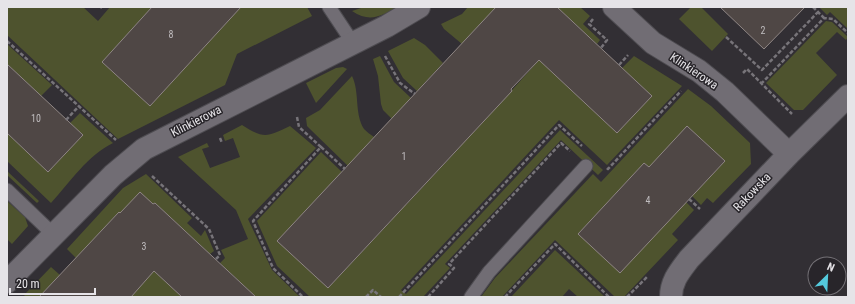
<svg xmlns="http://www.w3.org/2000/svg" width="855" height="304" font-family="'Roboto Condensed',sans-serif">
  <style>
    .green { fill: #4e532e }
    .building { fill: #4f4745; stroke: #8f8684 }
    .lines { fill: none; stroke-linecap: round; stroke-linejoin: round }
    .service-casing { stroke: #4e4c51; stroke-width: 15 }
    .minor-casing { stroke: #4e4c51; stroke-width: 24 }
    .path { stroke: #777479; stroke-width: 2.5; stroke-dasharray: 4 2; stroke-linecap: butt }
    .service { stroke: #716d74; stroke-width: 13 }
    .minor { stroke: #716d74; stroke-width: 22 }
    .labels { text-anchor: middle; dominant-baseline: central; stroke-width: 3; stroke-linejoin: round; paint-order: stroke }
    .number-label { font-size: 10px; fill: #c0bdbf }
    .street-label { font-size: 12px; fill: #e6e4e8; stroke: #28252a }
  </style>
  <rect width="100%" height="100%" fill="#322f34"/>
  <path class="green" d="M7,7H83L98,21L110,7H152L102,62L150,106L241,7H307L312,16L237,54L225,85L118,139L7,35Z
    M364,7H398C381,16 370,23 352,11Z
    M468,7H496L462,44L444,29L441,24L462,14Z
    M557,7H580L590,16L583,24L600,40L597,44Z
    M691,7H701L728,34L712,51L679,19Z
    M819,7H848V29L830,12L827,15Z
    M826,21L832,22L848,37L846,40L837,32L816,53L837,75L803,110H794L766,83Z
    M414,38L425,45L443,63L417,91L403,78L388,51Z
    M7,44L52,85L41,96L7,64Z
    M380,56L394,82L411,98L392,119L383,110L381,104L378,76L373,59Z
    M634,56L682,86L607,165L559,120L401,290L406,294L560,130L603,170L598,175L561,140L445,264L450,268L423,297H310L277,266L257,221L321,152L342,172L277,241L328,288L392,220L389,217L403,202L406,205L461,146L458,143L475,131L539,60L617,133L652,96L622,68Z
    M343,67L347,69L316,103L306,83L336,68Z
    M352,76C360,92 354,113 364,129C367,132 371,135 374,137L348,166L311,130L307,126L306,118L320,110Z
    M688,89L711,106L750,143L751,164L713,203L707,198L701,205L692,196L725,161L687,126L651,169L644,163L578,234L686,202L694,210L672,234L678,240L624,297H615L555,240L502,297H481L495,278L593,174L601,182Z
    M80,113L113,143C88,155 70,182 51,203L7,161V133L48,172L83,135L70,123Z
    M242,125C264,139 267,137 290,126L316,148L248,219L272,270L300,297H256L220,263L225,258L221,250L248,239L236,210L178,157L207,143L209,147L202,149L210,168L240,157L233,138L225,141L223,135Z
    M7,171L39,201L37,203L7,175Z
    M146,174L192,218L187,223L201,236L205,230L214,251L210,254L155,203L120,213L119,212L76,258L67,249L123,188Z
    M7,201L25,217L28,226L12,244L7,239Z
    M555,250L605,297H578L569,289L562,297H511Z
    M51,267L60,275L39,297H26L24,295Z
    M154,271L182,297H131Z"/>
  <path class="building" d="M152,7H241L150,106L102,62Z
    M496,7H557L652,96L617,133L539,60L511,89L512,91L328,288L277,241Z
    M720,7H805L764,49Z
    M7,64L83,135L48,172L7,133Z
    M687,126L725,161L620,273L578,234L644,163L649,167Z
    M140,192L153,204L155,203L256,297H182L154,271L131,297H39L119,212L120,213Z"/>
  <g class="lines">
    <g class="service-casing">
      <path id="service" d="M329,7L353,43
        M7,190L54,235
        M471,297L489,272L586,166"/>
    </g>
    <g class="minor-casing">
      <path id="minor" d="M614,7L653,43L699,71L725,92L789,154
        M7,282L113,175L144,149L387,26L419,7
        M671,297C671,281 680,271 689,259L789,154L848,96"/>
    </g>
    <path class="path" d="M101,7L102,8
      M813,7L824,18
      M593,19L589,24L607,40L601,48
      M726,37L762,70L818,12
      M7,41L116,140
      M385,56L400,83L415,94
      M619,65L628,55
      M743,73L747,69L792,114
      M761,84L824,18L833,19L848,33
      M297,117L299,127L321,147L253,221L273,268L303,297
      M66,120L79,106
      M220,138L222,143
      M321,147L345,169
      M607,168L608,169L681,91
      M152,176L209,229L220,255L216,259
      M689,199L700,209
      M366,297L373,290L381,297
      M399,297L559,125L582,146
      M428,297L454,268L449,264L561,143L570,151
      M505,297L555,244L609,297
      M627,297L648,276"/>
    <use href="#service" class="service"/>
    <use href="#minor" class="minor"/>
  </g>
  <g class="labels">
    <g class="number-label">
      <text x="763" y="30">2</text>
      <text x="171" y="34">8</text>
      <text x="36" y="118">10</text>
      <text x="404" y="156">1</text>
      <text x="648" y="200">4</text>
      <text x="144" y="246">3</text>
    </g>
    <g class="street-label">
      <text transform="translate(694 71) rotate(34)">Klinkierowa</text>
      <text transform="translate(196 121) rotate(-27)">Klinkierowa</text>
      <text transform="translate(752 192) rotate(-46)">Rakowska</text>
    </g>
  </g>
  <rect width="855" height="304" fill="none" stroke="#e6e4e8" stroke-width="16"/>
  <g transform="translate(827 276) rotate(24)"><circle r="19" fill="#28252a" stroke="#747176"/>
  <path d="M0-3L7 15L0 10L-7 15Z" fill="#54cadd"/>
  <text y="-6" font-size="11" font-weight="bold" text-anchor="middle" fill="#e6e4e8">N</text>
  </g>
  <path d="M10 288v6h85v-6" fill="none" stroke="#e6e4e8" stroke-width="2"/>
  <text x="16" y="288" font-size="12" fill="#e6e4e8" stroke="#28252a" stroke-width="3" paint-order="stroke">20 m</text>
</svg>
